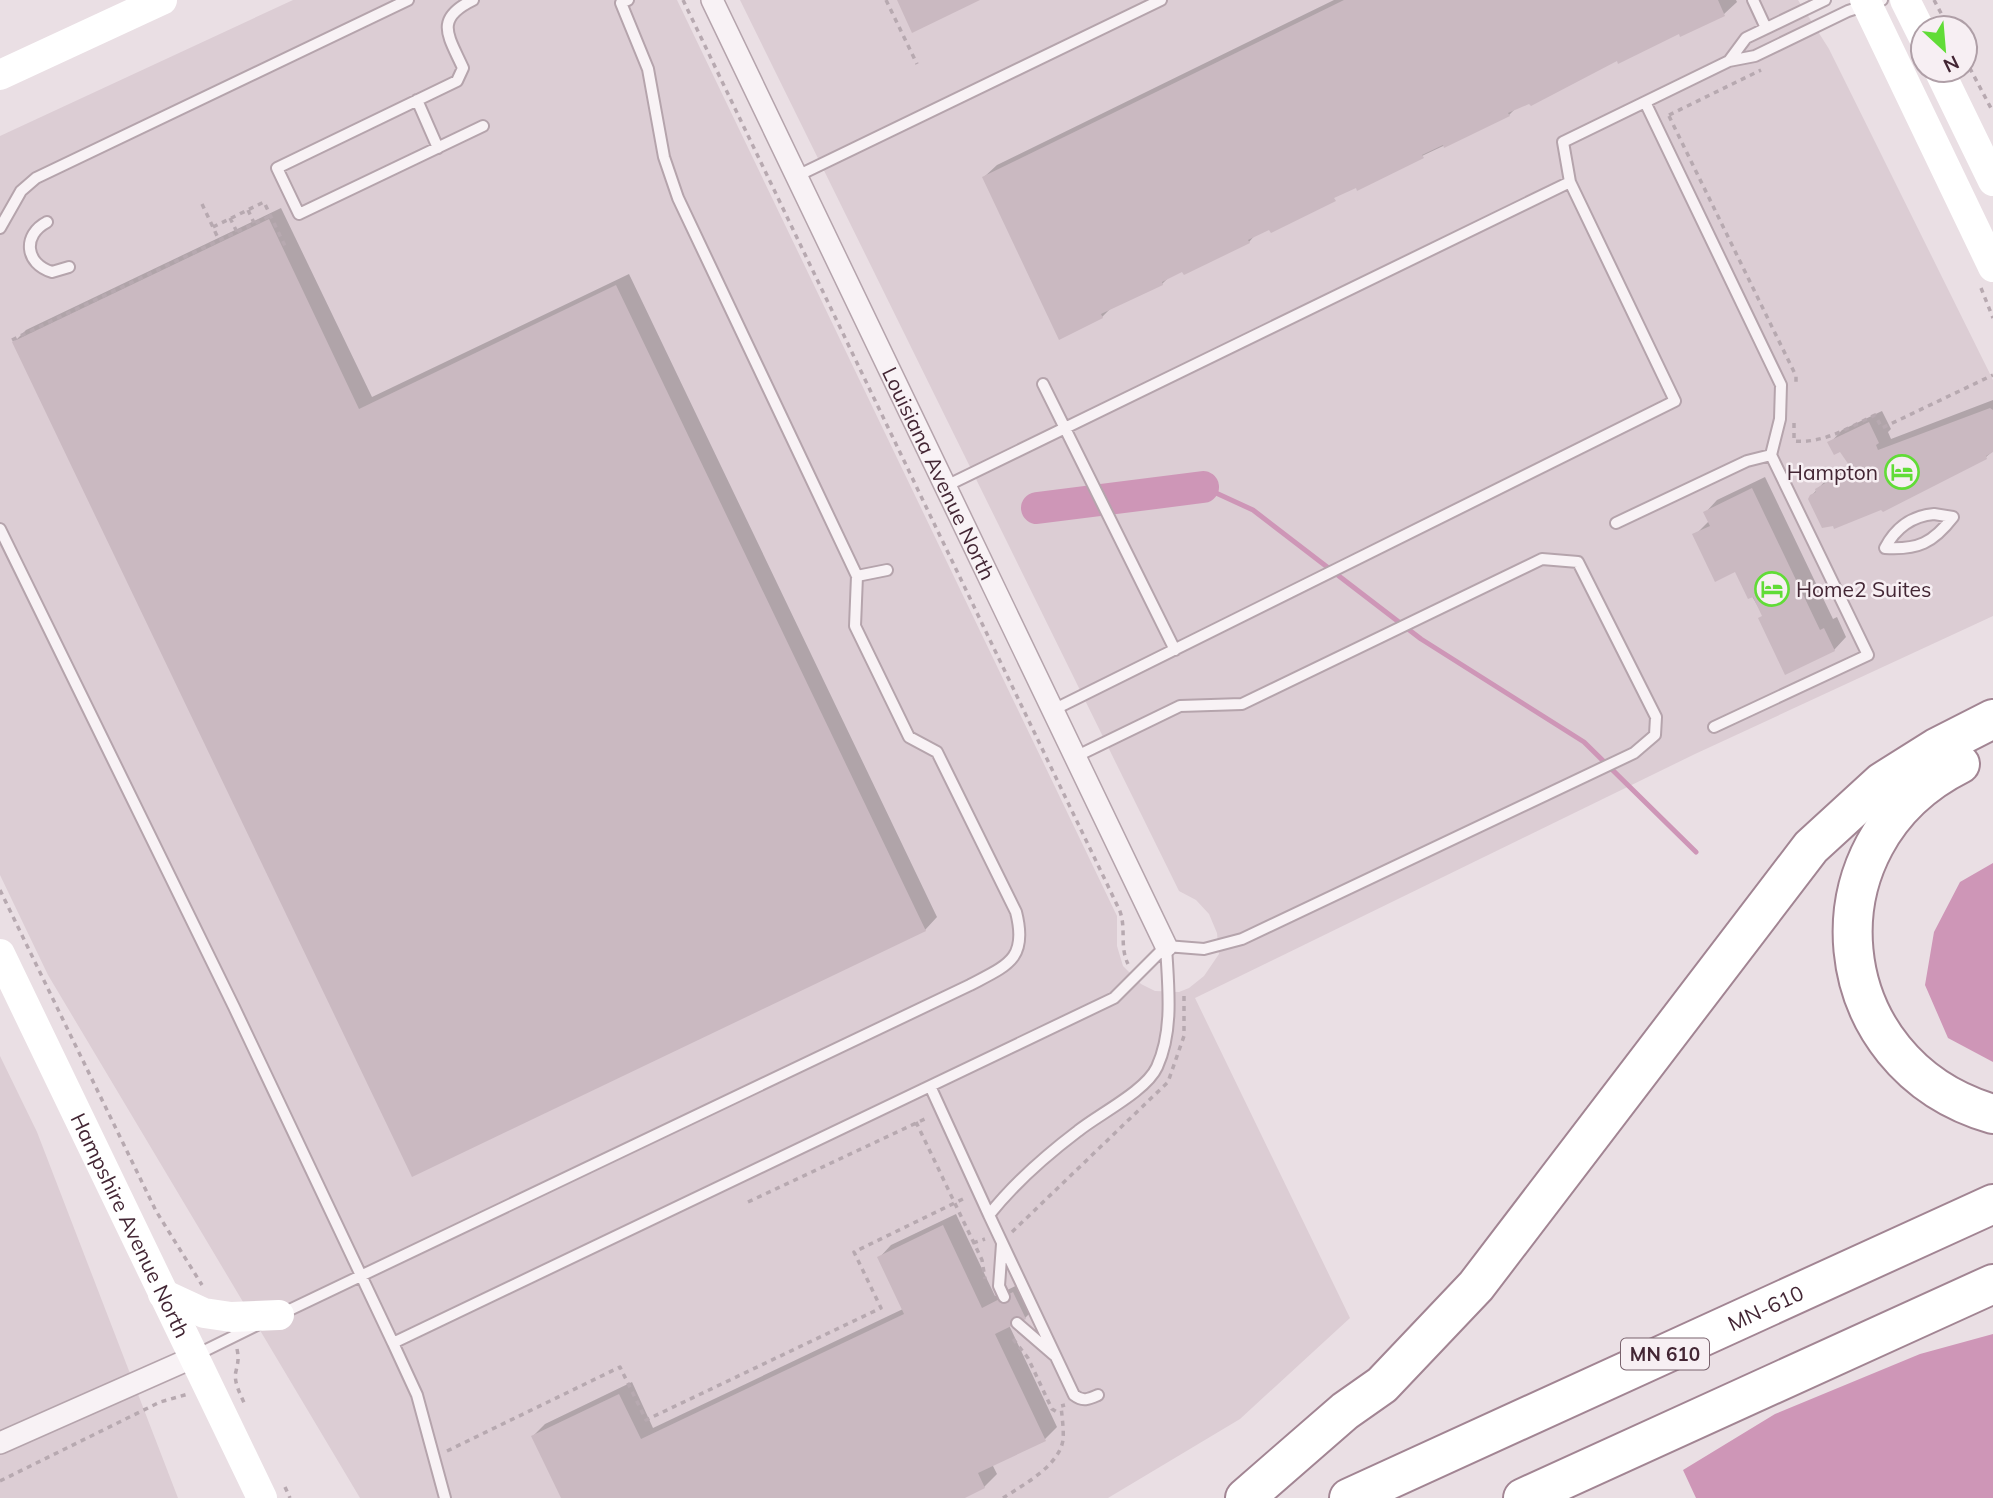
<svg xmlns="http://www.w3.org/2000/svg" width="1993" height="1498" font-family="Mulish,sans-serif">
  <style>
    .built { fill: #dccdd4 }
    .water { fill: #ce96b7 }
    .shadow { fill: #0003 }
    .lines { fill: none; stroke-linecap: round; stroke-linejoin: round }
    .stream { stroke: #ce96b7; stroke-width: 5 }
    .river { stroke: #ce96b7; stroke-width: 32 }
    .building { fill: #cab9c1 }
    .lane-casing { stroke: #b5a4ac; stroke-width: 14 }
    .street-casing { stroke: #b5a4ac; stroke-width: 24 }
    .highway-casing { stroke: #a28593; stroke-width: 42 }
    .path { stroke: #b7a9b0; stroke-width: 3.5; stroke-dasharray: 5 5; stroke-linecap: butt }
    .lane { stroke: #f8f2f5; stroke-width: 10 }
    .street { stroke: #f8f2f5; stroke-width: 21 }
    .secondary { stroke: #fff; stroke-width: 30 }
    .highway { stroke: #fff; stroke-width: 38 }
    .labels { text-anchor: middle; dominant-baseline: central; stroke-width: 5; stroke-linejoin: round; paint-order: stroke }
    .shield { fill: #f7eff3; stroke: #79626d; stroke-width: 2 }
    .shield-label { font-size: 19px; font-weight: bold; fill: #432634 }
    .poi-label { font-size: 21px; fill: #432634; stroke: #f7eff3; text-anchor: end }
    .street-label { font-size: 21px; fill: #432634; stroke: #f7eff3 }
  </style>
  <rect width="100%" height="100%" fill="#eadfe4"/>
  <path class="built" d="M293,0H677L1117,916V946L1123,966L1141,984L1155,991L1179,992L1189,988L1204,976L1219,954L1217,933L1209,914L1196,900L1179,891L740,0H1798L1829,49L1993,380V616L1695,754L1195,998L1350,1318L1240,1419L1108,1498H360L48,975L0,875V136Z
    M0,1056L37,1132L178,1498H0Z"/>
  <path class="water" d="M1993,863V1062L1948,1038L1925,985L1934,932L1960,882Z
    M1993,1334V1498H1696L1683,1470L1775,1414L1920,1354Z"/>
  <path class="shadow" d="M1334,0H1736L1737,2L1724,14L1617,59L1516,108L1509,115L1256,234L1249,242L1169,277L1162,284L1112,307L1102,317L984,177L997,165Z
    M281,208L372,397L629,274L937,917L925,930L14,342L26,330Z
    M1993,400V451L1986,457L1811,496L1829,477L1851,464L1841,450L1830,443L1842,430L1882,411L1891,429L1888,432L1891,439Z
    M1765,477L1833,619L1837,617L1846,637L1834,650L1763,615L1736,569L1695,535L1709,521L1705,513L1717,500Z
    M956,1214L995,1296L1026,1281L1038,1305L1025,1318L1009,1325L1057,1427L1045,1439L992,1464L997,1474L984,1487L961,1498H563L533,1436L545,1424L632,1382L653,1428L903,1309L879,1258L891,1245Z"/>
  <g class="lines">
    <path class="stream" d="M1203,487L1253,510L1421,639L1584,742L1696,852"/>
    <path class="river" d="M1037,508L1203,487"/>
  </g>
  <path class="building" d="M897,0H980L912,33Z
    M1344,0H1718L1725,16L1680,37L1679,34L1618,64L1617,61L1531,106L1529,104L1508,113L1510,116L1444,148L1443,145L1422,155L1424,158L1357,191L1356,188L1334,198L1336,201L1271,233L1269,230L1248,240L1250,243L1184,275L1182,272L1162,282L1163,285L1101,314L1103,318L1059,340L982,177Z
    M269,219L359,409L616,285L926,931L412,1177L12,342Z
    M1990,408L1993,410V452L1986,456L1987,459L1883,512L1881,510L1834,529L1833,526L1822,528L1808,499L1810,495L1816,492L1815,489L1851,468L1840,452L1834,455L1827,442L1869,422L1879,443L1876,445L1878,450Z
    M1752,488L1820,630L1824,628L1835,651L1785,675L1758,618L1762,616L1753,597L1748,599L1735,572L1715,582L1692,534L1710,526L1703,512Z
    M943,1225L982,1308L1013,1292L1026,1319L995,1334L1046,1441L978,1473L985,1488L965,1498H561L531,1436L619,1394L641,1439L904,1314L877,1257Z"/>
  <g class="lines">
    <g class="lane-casing">
      <path id="lane" d="M473,0C434,19 448,35 463,68L457,81L277,168L299,214L483,126
        M1753,0L1766,28
        M1825,0L1746,38L1729,61L1755,56L1848,11L1882,0
        M417,100L438,148
        M797,176L1161,0
        M47,222C22,235 25,264 52,272L69,267
        M0,228L21,191L36,178L408,0
        M1043,384L1175,650
        M946,486L1570,182L1563,142L1645,102
        M1934,514L1953,517C1933,543 1918,550 1885,548C1895,529 1911,516 1934,514Z
        M1616,523L1747,461L1771,455
        M0,529L234,1007L393,1343L1114,998L1166,946
        M857,576L887,570
        M1053,710L1675,401L1570,182
        M1714,727L1868,655L1771,455L1780,419L1781,385L1645,102L1729,61
        M1075,757L1180,706L1242,704L1542,559L1578,562L1656,717L1655,735L1634,753L1242,939L1204,949L1166,946
        M930,1086L989,1215C1015,1182 1045,1156 1078,1131C1099,1114 1146,1091 1157,1067C1174,1030 1168,985 1166,946
        M989,1215L1074,1395C1083,1402 1089,1399 1098,1395
        M1002,1244L999,1286L1004,1297
        M281,1314L970,985C1008,965 1028,959 1016,912L937,752L909,737L855,626L857,576L678,198L664,157L648,69L621,3L628,0
        M1017,1323L1054,1355
        M393,1343L417,1395L445,1498
        M196,1355L257,1325"/>
    </g>
    <g class="street-casing">
      <g id="street">
        <path id="s1" d="M712,0L1166,946"/>
        <path d="M0,1443L194,1357"/>
      </g>
    </g>
    <g class="highway-casing">
      <g id="highway">
        <path d="M1960,764C1802,843 1823,1065 1993,1114"/>
        <path d="M1245,1498L1345,1411L1382,1385L1476,1286L1811,847L1882,782L1936,748L1993,719"/>
        <path id="s3" d="M1349,1498L1993,1204"/>
        <path d="M1523,1498L1993,1284"/>
      </g>
    </g>
    <path class="path" d="M683,0L1119,909C1127,927 1119,946 1128,964
      M886,0L917,64
      M1934,0L1949,28
      M1965,59L1993,112
      M1669,115L1761,70
      M1669,116L1796,376V384
      M202,204L219,240
      M248,210L254,223
      M230,218L237,232
      M213,227L264,202L285,246
      M1981,288L1993,318
      M12,340L270,216
      M1794,423V441C1823,444 1850,427 1875,415L1882,428L1993,375
      M0,890L156,1211L202,1285
      M916,1122L982,1260L985,1279
      M748,1202L929,1117
      M1012,1232L1168,1082L1184,1036V991
      M973,1243L985,1239
      M1013,1339L1028,1358L1052,1409L1060,1414
      M237,1349C239,1359 238,1362 236,1371C233,1382 241,1395 245,1405
      M447,1451L620,1367L646,1420L881,1308L854,1252L967,1197
      M0,1481L160,1402L188,1394
      M285,1487L290,1498
      M1003,1498C1023,1485 1059,1466 1063,1440C1064,1430 1062,1417 1061,1406L1065,1405"/>
    <use href="#lane" class="lane"/>
    <use href="#street" class="street"/>
    <g class="secondary">
      <path d="M1865,0L1993,267"/>
      <path d="M1905,0L1923,36"/>
      <path d="M1939,70L1993,181"/>
      <path d="M0,75L162,0"/>
      <path id="s2" d="M0,954L262,1498"/>
      <path d="M163,1294L204,1313L231,1317L279,1315"/>
    </g>
    <use href="#highway" class="highway"/>
  </g>
  <defs>
    <g id="hotel-ring" transform="scale(1.75)"><circle r="9.5" fill="#f7eff3" stroke="#61dc37" stroke-width="1.5"/><path d="M-6-4.5h1.5V1H6V5H4.5V3h-9V5H-6ZM-4 0a1.8 1.8 0 1 1 3.6 0ZM.5 0V-2.5h3Q6-2.5 6 0Z" fill="#61dc37"/></g>
  </defs>
  <g fill-rule="evenodd">
    <use href="#hotel-ring" x="1902" y="472"/>
    <use href="#hotel-ring" x="1772" y="589"/>
  </g>
  <g class="labels">
    <rect class="shield" x="1621" y="1338.5" width="88" height="31" rx="5"/>
    <g class="shield-label">
      <text x="1665" y="1354">MN 610</text>
    </g>
    <g class="poi-label">
      <text x="1878" y="472">Hampton</text>
      <text x="1796" y="589" text-anchor="start">Home2 Suites</text>
    </g>
    <g class="street-label">
      <text stroke="none"><textPath href="#s1" startOffset="525">Louisiana Avenue North</textPath></text>
      <text stroke="none"><textPath href="#s2" startOffset="301">Hampshire Avenue North</textPath></text>
      <text stroke="none"><textPath href="#s3" startOffset="458">MN-610</textPath></text>
    </g>
  </g>
  <g transform="translate(1944 49) rotate(154)"><circle r="33" fill="#f7eff3" stroke="#af9fa7" stroke-width="2"/>
  <path d="M0-5L12 26L0 18L-12 26Z" fill="#61dc37"/>
  <text y="-10" font-size="19" font-weight="bold" text-anchor="middle" fill="#432634">N</text>
  </g>
</svg>
